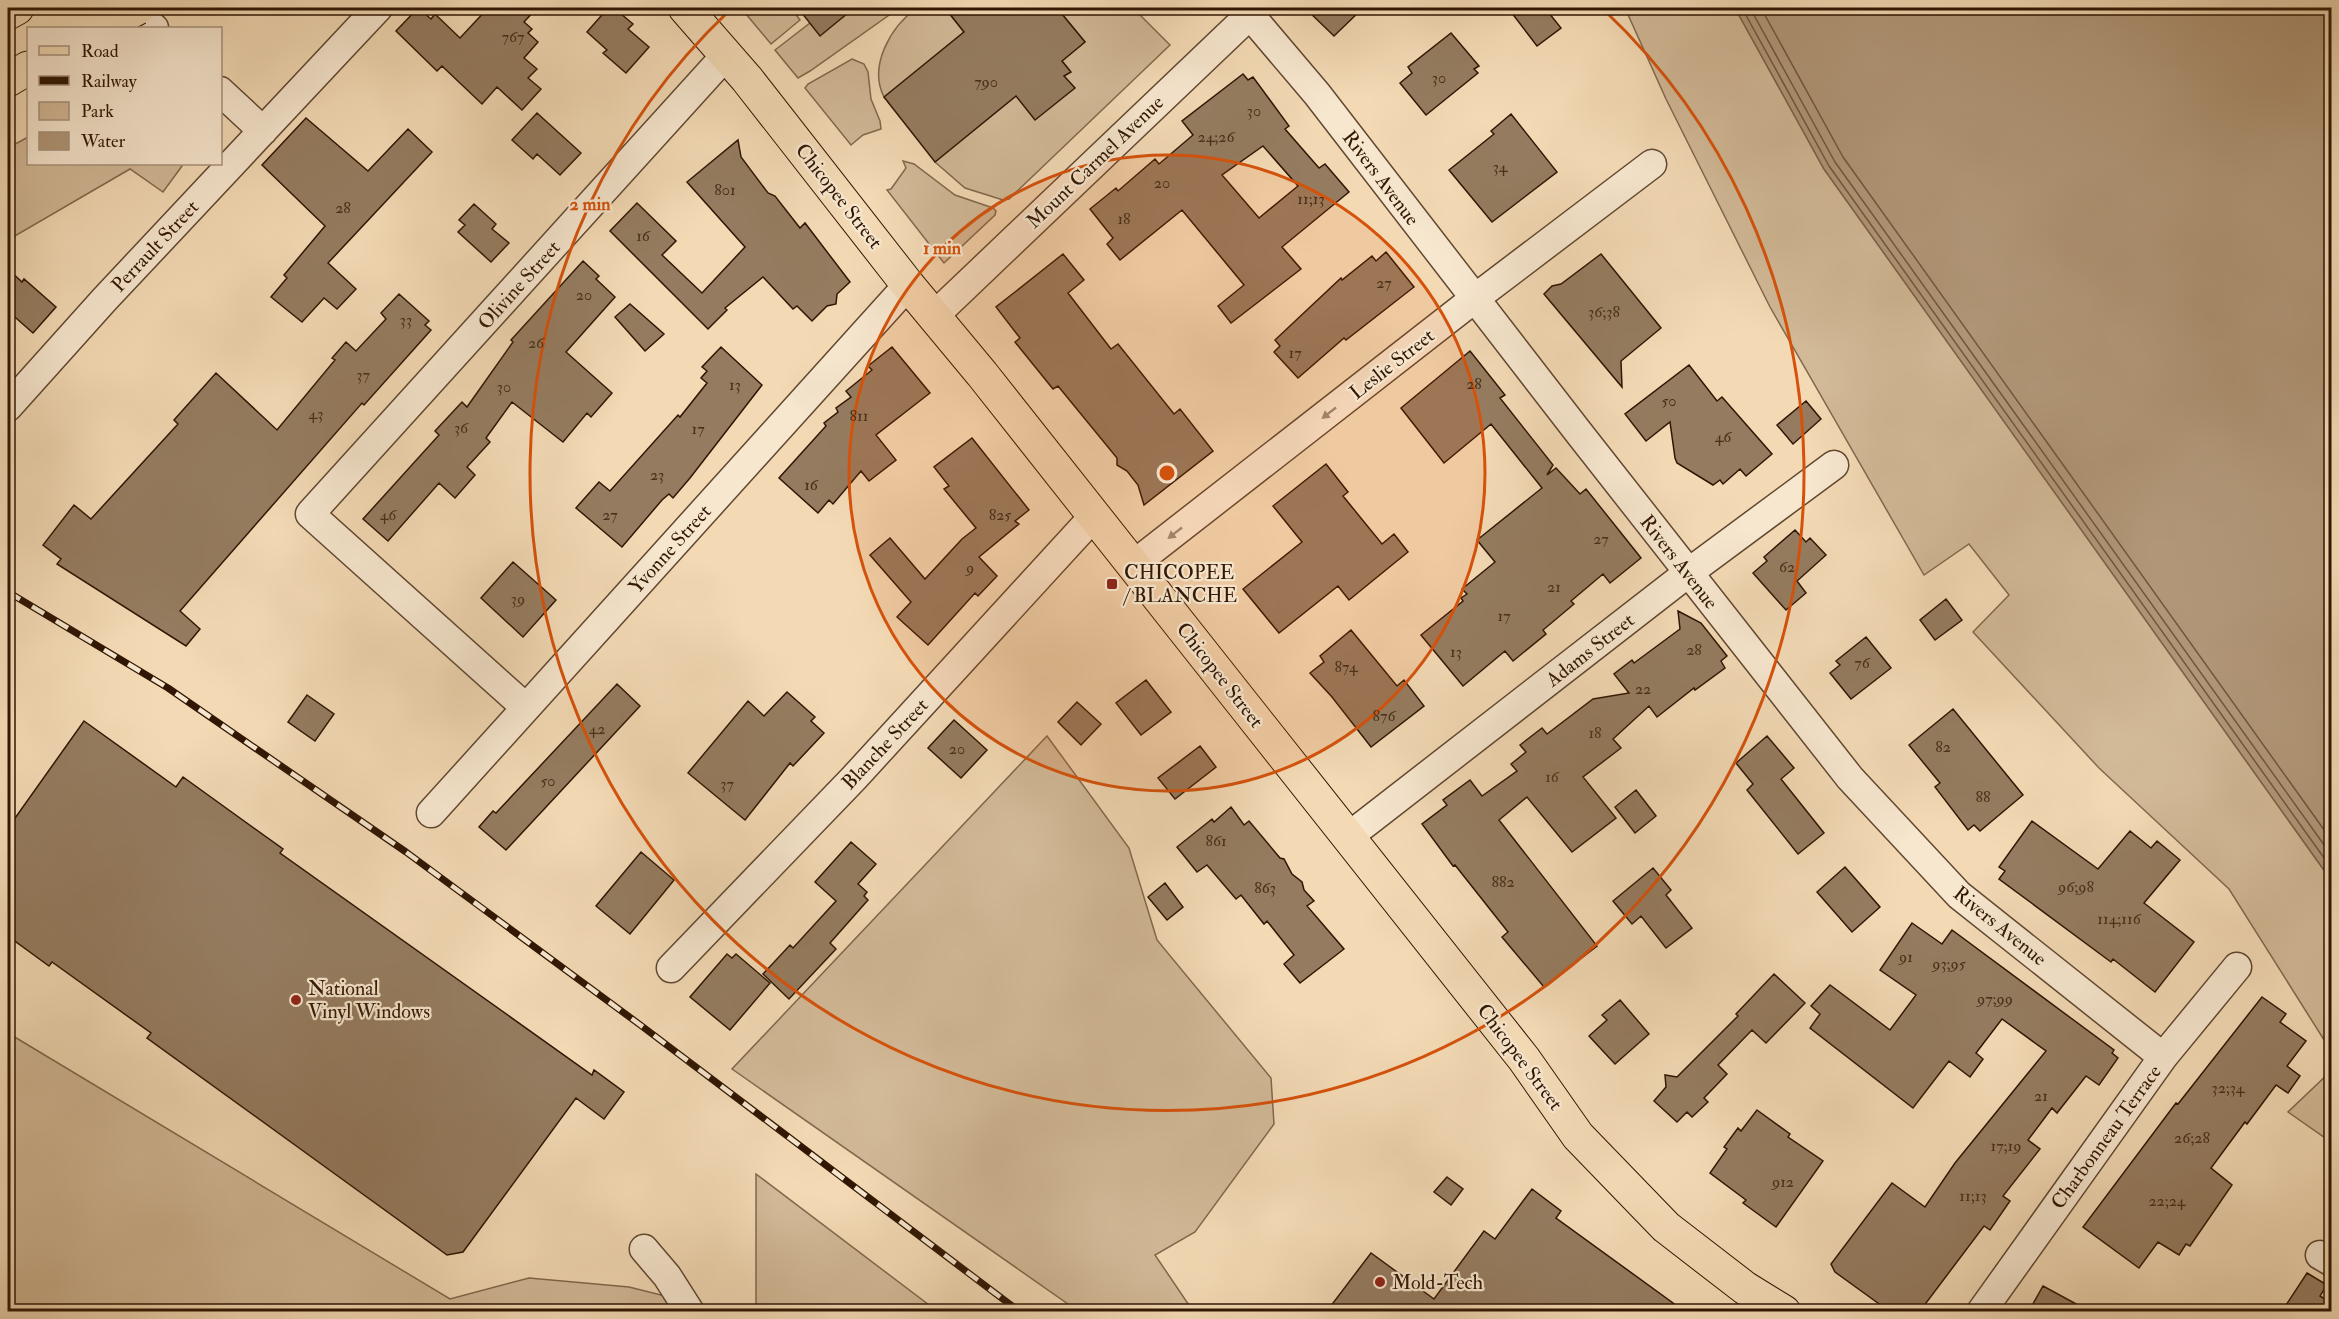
<svg xmlns="http://www.w3.org/2000/svg" width="2339" height="1319" font-family="'IM FELL Double Pica',serif">
  <style>
    .green { fill: #d2b997; stroke: #81684d; stroke-width: 1.5 }
    .water { fill: #b19778; stroke: #7d6349; stroke-width: 1.5 }
    .lines { fill: none; stroke-linecap: round; stroke-linejoin: round }
    .shore { stroke: #70563e; stroke-width: 1.5 }
    .building { fill: #957c60; stroke: #301603; stroke-width: 1.5; fill-rule: evenodd }
    .minor-casing { stroke: #614730; stroke-width: 31 }
    .major-casing { stroke: #301603; stroke-width: 35 }
    .highway-casing { stroke: #301603; stroke-width: 35 }
    .minor { stroke: #f7e7cf; stroke-width: 28 }
    .major { stroke: #f3dab5; stroke-width: 33 }
    .highway { stroke: #f3dab5; stroke-width: 33 }
    .rail-casing { stroke: #301603; stroke-width: 7 }
    .rail { stroke: #f7e7cf; stroke-width: 4.5; stroke-dasharray: 14; stroke-linecap: butt }
    .highway-bridge-casing { stroke: #301603; stroke-width: 35; stroke-linecap: butt }
    .highway-bridge { stroke: #f3dab5; stroke-width: 33 }
    .oneway { fill: #9d8973 }
    .ring { fill: none; stroke: #d6520b; stroke-width: 3 }
    .poi-dot { fill: #8f2418; stroke: #f7e7cf; stroke-width: 2 }
    .labels { text-anchor: middle; dominant-baseline: central; stroke-width: 4.5; stroke-linejoin: round; paint-order: stroke }
    .number-label { font-size: 16px; fill: #49301a }
    .street-label { font-size: 20px; fill: #301603; stroke: #f7e7cf }
    .poi-label { font-size: 20px; fill: #301603; stroke: #f7e7cf; text-anchor: start }
    .centre { fill: #d6520b; stroke: #f7e7cf; stroke-width: 3 }
    .ring-label { font-size: 18px; text-anchor: middle; font-weight: bold; fill: #d6520b; stroke: #f7e7cf; stroke-width: 4.5; stroke-linejoin: round; paint-order: stroke }
  </style>
  <rect width="100%" height="100%" fill="#f3dab5"/>
  <filter id="stains"><feTurbulence type="fractalNoise" baseFrequency=".00333" numOctaves="4"/><feColorMatrix values="0 0 0 0 .2 0 0 0 0 .09 0 0 0 0 .02 0 0 0 .5 -.17"/></filter>
  <radialGradient id="worn" r=".72"><stop offset=".6" stop-color="#630" stop-opacity="0"/><stop offset="1" stop-color="#630" stop-opacity=".3"/></radialGradient>
  <path class="green" d="M753,8H798L801,12L797,16L800,20L771,44L746,14Z
    M854,8H899L810,71L798,78L775,50L810,23L820,35Z
    M917,8H945L964,32L884,97C868,66 891,26 917,8Z
    M1057,8H1133L1170,45L1009,199L1003,200L965,188L935,162L1016,96L1074,88L1064,76L1070,71L1062,61L1085,42Z
    M1625,8H1735L1824,169L2331,880V1051L2229,889L2099,768L1973,632L2009,595L1969,544L1924,575L1770,307L1666,99Z
    M852,59L864,64L868,72L871,99L880,121L881,129L863,135L851,145L805,88L808,84Z
    M28,137V164H180L182,166L163,192L130,169L8,240V148Z
    M903,161L914,164L955,195L993,208L996,211L995,215L944,263L887,190L891,189L906,168Z
    M1047,736L1129,848L1157,940L1271,1078L1274,1124L1195,1232L1155,1255L1193,1311H1078L732,1069Z
    M8,1033L450,1299L529,1278L629,1287L725,1311H8Z
    M2331,1071V1142L2288,1112Z
    M756,1174L937,1311H756Z"/>
  <path class="water" d="M1735,8H2331V880L1824,169Z"/>
  <g class="lines">
    <path class="shore" d="M1742,8L1829,166L2332,869
      M1750,8L1835,162L2332,856
      M1761,8L1843,157L2332,841"/>
  </g>
  <path class="building" d="M418,8L431,19L435,14L460,38L488,8H537L524,22L532,29L528,33L538,42L524,58L537,69L528,78L541,89L522,110L497,87L482,104L442,66L437,71L396,31Z
    M608,8H614L633,24L628,29L649,47L626,73L603,53L607,50L587,32Z
    M798,8H854L820,36Z
    M945,8H1057L1085,42L1062,61L1071,72L1064,76L1075,88L1035,120L1016,96L935,162L884,97L964,32Z
    M1305,8H1363L1334,36Z
    M1508,8H1545L1561,28L1537,46Z
    M1451,33L1479,66L1474,69L1478,73L1426,115L1400,83L1412,73L1408,67Z
    M1243,74L1248,80L1253,77L1289,126L1285,129L1319,168L1325,164L1349,192L1282,247L1301,269L1231,323L1218,306L1244,285L1182,210L1120,260L1107,244L1113,238L1090,209L1116,188L1118,191L1155,159L1159,164L1193,135L1182,121ZM1263,146L1298,186L1259,218L1222,175Z
    M537,113L581,153L560,175L537,154L533,159L512,140Z
    M1511,114L1557,172L1492,222L1449,170L1494,134L1491,131Z
    M306,118L368,171L408,129L432,152L328,263L356,289L337,309L324,298L302,322L271,297L287,278L284,275L325,226L262,165Z
    M738,140L741,157L768,193L775,196L800,228L805,223L850,282L837,294L836,304L827,306L812,321L797,306L793,309L763,277L725,308L727,310L708,329L610,231L637,203L676,241L662,255L702,293L745,247L687,182Z
    M474,204L496,224L492,229L509,243L491,262L458,232L465,225L459,220Z
    M1386,252L1414,287L1346,340L1344,338L1298,378L1274,352L1280,346L1275,340L1341,278L1342,280L1372,256L1376,261Z
    M1063,254L1084,280L1068,293L1111,349L1118,344L1174,414L1180,409L1213,451L1144,505L1138,485L1127,471L1117,465V458L1058,386L1053,389L1015,342L1020,338L996,307Z
    M1601,254L1661,328L1621,361L1622,387L1544,294L1552,286L1561,284Z
    M583,261L599,276L596,279L615,297L566,352L612,393L591,417L587,413L563,442L512,402L486,438L490,442L467,467L475,475L455,498L439,483L388,541L363,519L439,435L435,431L462,402L467,407L513,342L511,340Z
    M8,269L22,282L24,279L56,307L33,333L8,311Z
    M399,294L429,321L425,325L431,330L364,405L362,403L180,611L200,629L186,646L57,564L61,559L43,545L74,505L91,519L178,424L174,420L216,373L277,430L335,360L332,358L346,342L356,351L386,319L381,313Z
    M630,304L664,334L645,351L615,317Z
    M721,347L762,385L690,478L673,498L669,494L662,500L622,547L576,508L599,482L610,491L678,415L680,417L707,383L701,378L707,371L702,367Z
    M892,347L930,393L876,435L896,460L869,481L861,471L833,504L829,500L818,513L779,478L826,426L824,423L838,412L836,408L851,397L846,391L872,370L868,366Z
    M1470,351L1505,395L1500,398L1553,465L1547,475L1556,468L1580,494L1586,489L1641,558L1610,583L1603,574L1571,601L1574,604L1543,630L1546,634L1513,661L1505,651L1463,686L1421,635L1463,601L1461,598L1467,594L1462,589L1495,562L1477,540L1542,488L1491,424L1444,463L1401,408Z
    M1689,365L1717,401L1722,397L1772,454L1746,476L1740,469L1723,484L1720,480L1713,485L1677,463L1675,458L1670,422L1646,441L1625,414Z
    M1806,401L1821,419L1793,444L1777,425Z
    M972,438L1029,510L1015,521L1019,524L979,557L997,576L978,596L975,593L928,645L897,617L911,602L870,555L890,538L925,579L962,539L976,528L944,489L949,486L934,467Z
    M1326,464L1348,492L1343,496L1382,544L1394,534L1408,552L1349,600L1338,586L1279,633L1243,589L1302,542L1273,506Z
    M1795,530L1806,542L1810,538L1826,555L1797,581L1806,593L1786,610L1753,573L1767,561L1764,557Z
    M513,562L556,600L523,637L481,598Z
    M1946,599L1962,620L1935,640L1920,620Z
    M1678,611L1701,623L1727,656L1721,661L1725,668L1695,690L1694,688L1657,717L1649,706L1613,739L1621,748L1583,777L1616,818L1572,852L1527,797L1499,820L1597,946L1544,987L1502,937L1508,932L1455,865L1453,866L1422,824L1447,805L1443,800L1470,780L1482,796L1517,771L1511,764L1526,752L1520,745L1542,728L1547,734L1593,699L1629,693L1614,674L1632,660L1634,663L1680,629Z
    M1351,630L1397,686L1404,680L1424,706L1371,747L1332,697L1310,673L1324,662L1320,656Z
    M1866,637L1891,668L1851,699L1830,673L1840,665L1836,661Z
    M1146,680L1171,712L1141,735L1116,703Z
    M617,684L640,706L506,850L479,827L493,811L496,813Z
    M787,692L815,717L811,721L824,733L793,766L790,763L745,820L688,773L748,701L764,716Z
    M307,695L334,714L315,741L288,722Z
    M1077,702L1101,724L1081,745L1058,722Z
    M1953,709L2023,795L1980,831L1974,825L1968,830L1935,787L1940,783L1909,745Z
    M954,720L987,750L961,778L928,748Z
    M84,721L176,787L183,777L283,849L280,853L592,1075L594,1070L624,1092L604,1119L576,1098L463,1252L447,1255L147,1038L151,1033L52,962L49,966L8,936V828Z
    M1767,736L1794,768L1781,779L1824,833L1798,854L1747,790L1753,784L1736,763Z
    M1200,746L1216,767L1175,799L1158,778Z
    M1636,790L1656,816L1635,833L1615,807Z
    M1231,807L1244,825L1249,821L1280,858L1284,859L1292,874L1302,882L1304,890L1314,901L1307,906L1344,949L1300,983L1284,964L1294,955L1267,921L1264,924L1241,895L1236,899L1207,865L1197,872L1177,847L1212,819L1214,822Z
    M2032,821L2098,869L2130,831L2151,848L2157,841L2180,860L2144,903L2194,942L2155,992L2113,959L2111,962L1999,879L2005,871L1999,867Z
    M851,842L876,864L858,884L867,892L864,896L868,900L830,943L836,949L789,999L763,974L790,945L793,948L836,901L815,882Z
    M641,852L674,880L630,934L596,906Z
    M1845,867L1880,907L1852,932L1817,892Z
    M1653,868L1671,890L1666,895L1692,928L1666,948L1641,916L1632,924L1613,901Z
    M1165,883L1183,907L1167,920L1148,897Z
    M1912,923L1942,944L1952,930L2114,1050L2112,1053L2118,1058L2099,1085L2086,1076L2057,1113L2052,1108L2028,1140L2040,1149L2003,1196L2010,1201L1990,1230L1984,1226L1920,1311H1889L1835,1272L1831,1264L1892,1183L1925,1207L1955,1163L2046,1051L2002,1019L1976,1053L1983,1059L1970,1077L1949,1061L1913,1108L1810,1028L1820,1014L1811,1006L1830,985L1890,1030L1916,995L1880,970Z
    M727,954L732,958L736,954L770,983L730,1030L690,997Z
    M1774,974L1805,1003L1766,1043L1752,1030L1718,1065L1727,1074L1704,1098L1708,1102L1692,1117L1687,1112L1677,1122L1654,1101L1666,1087L1665,1075L1677,1077L1738,1016L1736,1014Z
    M2262,997L2286,1014L2280,1022L2306,1041L2287,1066L2300,1076L2288,1093L2276,1085L2247,1124L2245,1122L2211,1168L2232,1185L2190,1246L2186,1244L2179,1255L2158,1242L2139,1268L2083,1227L2176,1103L2178,1104Z
    M1620,1000L1649,1034L1615,1064L1589,1036L1607,1020L1602,1015Z
    M1757,1110L1790,1134L1788,1137L1823,1161L1776,1227L1743,1203L1746,1200L1710,1173L1727,1149L1724,1147L1738,1128L1741,1131Z
    M1447,1177L1463,1189L1451,1205L1434,1192Z
    M1532,1189L1561,1211L1556,1218L1684,1311H1327L1371,1253L1434,1299L1484,1231L1495,1239Z
    M2307,1273L2327,1285L2320,1296L2331,1303V1311H2297L2286,1305Z
    M2043,1286L2089,1311H2029Z"/>
  <g class="lines">
    <g class="minor-casing">
      <path id="minor" d="M131,8L154,28
        M1250,15L1317,94L1579,433L1850,778L1959,895L2163,1057
        M220,91L263,131
        M934,316L1257,8
        M8,407L104,300L378,8
        M1133,565L1474,299L1652,164
        M525,707L310,514L727,54
        M431,813L908,285
        M1348,837L1688,573L1834,465
        M671,968L854,778L1094,516
        M644,1249L667,1276L690,1312
        M2320,1255L2332,1262
        M1981,1312L2163,1057L2237,967"/>
    </g>
    <g class="major-casing">
      <path id="major" d="M685,8L747,79L908,285L982,374L1243,704L1524,1059L1578,1136L1666,1227L1745,1288L1784,1312"/>
    </g>
    <g class="highway-casing">
      <path id="highway" d="M8,13L17,8
        M8,80L28,68"/>
    </g>
    <use href="#minor" class="minor"/>
    <use href="#major" class="major"/>
    <use href="#highway" class="highway"/>
    <g class="rail-casing">
      <path id="rail" d="M8,592L168,688L406,852L639,1024L1020,1312"/>
    </g>
    <use href="#rail" class="rail"/>
    <g class="highway-bridge-casing">
      <path id="highway-bridge" d="M100,28L138,8"/>
    </g>
    <use href="#highway-bridge" class="highway-bridge"/>
  </g>
  <defs><path id="oneway-solid" d="M-6-.8H1V-3.2L6.5 0L1 3.2V.8H-6Z" transform="scale(1.5)"/></defs>
  <g class="oneway">
    <use href="#oneway-solid" transform="translate(1329 413) rotate(142)"/>
    <use href="#oneway-solid" transform="translate(1175 533) rotate(142)"/>
  </g>
  <circle cx="1167" cy="473" r="318" fill="#d6520b" fill-opacity=".12"/>
  <g class="ring">
    <circle cx="1167" cy="473" r="318"/>
    <path d="M1605 11A637 637 0 1 1 729 11"/>
  </g>
  <g class="poi-dot">
    <rect x="1106" y="578" width="12" height="12" rx="3"/>
    <circle cx="296" cy="1000" r="6"/>
    <circle cx="1380" cy="1282" r="6"/>
  </g>
  <g class="labels">
    <g class="number-label">
      <text x="513" y="37">767</text>
      <text x="1439" y="78">30</text>
      <text x="986" y="82">790</text>
      <text x="1254" y="111">30</text>
      <text x="1216" y="137">24;26</text>
      <text x="1500" y="167">34</text>
      <text x="1162" y="183">20</text>
      <text x="725" y="190">801</text>
      <text x="1311" y="199">11;13</text>
      <text x="343" y="208">28</text>
      <text x="1124" y="219">18</text>
      <text x="643" y="236">16</text>
      <text x="1384" y="283">27</text>
      <text x="584" y="295">20</text>
      <text x="1604" y="312">36;38</text>
      <text x="406" y="320">33</text>
      <text x="536" y="343">26</text>
      <text x="1295" y="353">17</text>
      <text x="363" y="375">37</text>
      <text x="1474" y="384">28</text>
      <text x="735" y="385">13</text>
      <text x="504" y="387">30</text>
      <text x="1669" y="401">50</text>
      <text x="316" y="414">43</text>
      <text x="859" y="416">811</text>
      <text x="461" y="428">36</text>
      <text x="698" y="429">17</text>
      <text x="1723" y="437">46</text>
      <text x="657" y="475">23</text>
      <text x="811" y="485">16</text>
      <text x="388" y="515">46</text>
      <text x="610" y="515">27</text>
      <text x="1000" y="515">825</text>
      <text x="1601" y="539">27</text>
      <text x="1787" y="567">62</text>
      <text x="970" y="568">9</text>
      <text x="1554" y="587">21</text>
      <text x="518" y="599">39</text>
      <text x="1504" y="616">17</text>
      <text x="1694" y="650">28</text>
      <text x="1456" y="652">13</text>
      <text x="1862" y="663">76</text>
      <text x="1346" y="667">874</text>
      <text x="1643" y="689">22</text>
      <text x="1384" y="716">876</text>
      <text x="597" y="729">42</text>
      <text x="1595" y="733">18</text>
      <text x="1943" y="747">82</text>
      <text x="957" y="749">20</text>
      <text x="1552" y="777">16</text>
      <text x="548" y="781">50</text>
      <text x="727" y="784">37</text>
      <text x="1983" y="797">88</text>
      <text x="1216" y="841">861</text>
      <text x="1503" y="882">882</text>
      <text x="2076" y="887">96;98</text>
      <text x="1265" y="888">863</text>
      <text x="2119" y="919">114;116</text>
      <text x="1906" y="957">91</text>
      <text x="1949" y="964">93;95</text>
      <text x="1995" y="999">97;99</text>
      <text x="2228" y="1088">32;34</text>
      <text x="2041" y="1096">21</text>
      <text x="2192" y="1138">26;28</text>
      <text x="2006" y="1146">17;19</text>
      <text x="1783" y="1182">912</text>
      <text x="1973" y="1196">11;13</text>
      <text x="2167" y="1201">22;24</text>
    </g>
    <g class="street-label">
      <text transform="translate(1095 162) rotate(-44)">Mount Carmel Avenue</text>
      <text transform="translate(1381 178) rotate(53)">Rivers Avenue</text>
      <text transform="translate(839 196) rotate(52)">Chicopee Street</text>
      <text transform="translate(155 246) rotate(-47)">Perrault Street</text>
      <text transform="translate(519 285) rotate(-48)">Olivine Street</text>
      <text transform="translate(1392 364) rotate(-38)">Leslie Street</text>
      <text transform="translate(670 549) rotate(-48)">Yvonne Street</text>
      <text transform="translate(1679 562) rotate(52)">Rivers Avenue</text>
      <text transform="translate(1590 650) rotate(-38)">Adams Street</text>
      <text transform="translate(1220 675) rotate(52)">Chicopee Street</text>
      <text transform="translate(885 744) rotate(-47)">Blanche Street</text>
      <text transform="translate(2000 926) rotate(39)">Rivers Avenue</text>
      <text transform="translate(1520 1057) rotate(53)">Chicopee Street</text>
      <text transform="translate(2106 1137) rotate(-54)">Charbonneau Terrace</text>
    </g>
    <g class="poi-label">
      <text x="1124" y="572">CHICOPEE<tspan x="1124" dy="23">/ BLANCHE</tspan></text>
      <text x="308" y="988">National<tspan x="308" dy="23">Vinyl Windows</tspan></text>
      <text x="1392" y="1282">Mold-Tech</text>
    </g>
  </g>
  <circle cx="1167" cy="473" r="9" class="centre"/>
  <g class="ring-label">
    <text x="590" y="210">2 min</text>
    <text x="942" y="254">1 min</text>
  </g>
  <rect width="2339" height="1319" fill="none" stroke="#f3dab5" stroke-width="30"/>
  <rect x="9" y="9" width="2321" height="1301" fill="none" stroke="#301603" stroke-width="3"/>
  <rect x="15" y="15" width="2309" height="1289" fill="none" stroke="#301603" stroke-width="1.5"/>
  <rect x="27" y="27" width="195" height="138" fill="#f7e7cf" stroke="#a7937d" stroke-width="1.5"/>
  <rect x="39" y="46" width="30" height="9" fill="#f3dab5" stroke="#a7937d" stroke-width="1.5"/>
  <text x="81" y="57" font-size="18" fill="#301603">Road</text>
  <rect x="39" y="76" width="30" height="9" fill="#301603" stroke="#a7937d" stroke-width="1.5"/>
  <text x="81" y="87" font-size="18" fill="#301603">Railway</text>
  <rect x="39" y="102" width="30" height="18" fill="#d2b997" stroke="#a7937d" stroke-width="1.5"/>
  <text x="81" y="117" font-size="18" fill="#301603">Park</text>
  <rect x="39" y="132" width="30" height="18" fill="#b19778" stroke="#a7937d" stroke-width="1.5"/>
  <text x="81" y="147" font-size="18" fill="#301603">Water</text>
  <rect width="100%" height="100%" filter="url(#stains)"/>
  <rect width="100%" height="100%" fill="url(#worn)"/>
</svg>
